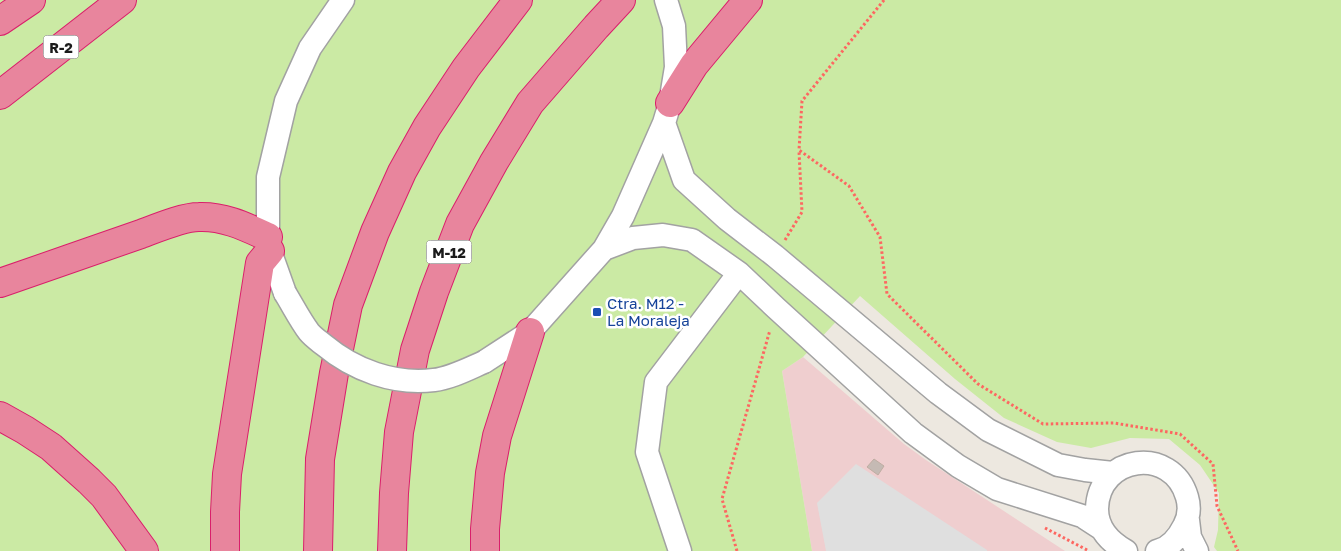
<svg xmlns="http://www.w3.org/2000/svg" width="1341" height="551" font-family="'Golos Text',sans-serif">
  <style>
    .commercial { fill: #efcecf }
    .grass { fill: #cbeaa4 }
    .parking { fill: #dfdfdf }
    .building { fill: #c5bab4; stroke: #bfada2 }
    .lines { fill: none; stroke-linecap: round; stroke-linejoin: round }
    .minor-casing { stroke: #a2a2a2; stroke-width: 25 }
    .highway-casing { stroke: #d91f6b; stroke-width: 30 }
    .path { stroke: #fd6761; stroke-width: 3; stroke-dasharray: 2.5 2.5; stroke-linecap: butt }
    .minor { stroke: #fff; stroke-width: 22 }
    .highway { stroke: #e8859d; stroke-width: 28 }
    .minor-bridge-casing { stroke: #a2a2a2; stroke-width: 25; stroke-linecap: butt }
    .minor-bridge { stroke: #fff; stroke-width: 22 }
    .transit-dot { fill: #1a4fb4; stroke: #fff; stroke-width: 2 }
    .labels { text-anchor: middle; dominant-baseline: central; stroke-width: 5; stroke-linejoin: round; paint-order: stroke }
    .shield { fill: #fff; stroke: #5f5f5f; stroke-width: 1 }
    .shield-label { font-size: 14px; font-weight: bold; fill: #1b1b1b }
    .transit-label { font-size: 15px; fill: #164399; stroke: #fff; text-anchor: start }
  </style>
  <rect width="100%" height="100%" fill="#ede8e0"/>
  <path class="commercial" d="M803,357L904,444L926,460L1065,551H812L782,371Z"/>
  <path class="grass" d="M0,0H1341V551H1217L1214,547L1218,530L1219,493L1200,465L1169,439L1130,438L1091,448L1057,442L1004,418L955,379L860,296L803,357L782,371L812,551H0Z"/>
  <path class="parking" d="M856,464L987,550V551H826L817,503Z"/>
  <path class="building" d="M874,459L884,466L878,475L867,467Z"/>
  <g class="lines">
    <g class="minor-casing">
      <path id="minor" d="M664,123L684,180L727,219L775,256L938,393L988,430L1058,465L1085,470L1113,473
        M604,249L633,238L663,235L692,240L739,273L776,308L913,433L958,466L997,489L1082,516L1102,529
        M285,293L270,251L268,237V177L286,101L310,48L343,0
        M484,362L530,332L604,249L623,216L664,123L670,103L676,67L674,26L666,0
        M1188,520L1190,537L1197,551
        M680,551L647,452L656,382L739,273
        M1126,551C1110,542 1097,529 1097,509C1098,455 1172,445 1187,497C1190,507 1189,517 1184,526C1178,538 1170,548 1157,551"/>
    </g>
    <g class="highway-casing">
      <path id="highway" d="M0,21L31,0
        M0,95L122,0
        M670,103L694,65L748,0
        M0,283C47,267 94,250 141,234C157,228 183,217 199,217C224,216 246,227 268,237
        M0,416L25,430L51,447L89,481L104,496L144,551
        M225,551V512L227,474L260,263L270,251
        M318,551L320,459L334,373L348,305L375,232L402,172L427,127L466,68L518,0
        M392,551L394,493L399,432L415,350L434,292L460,224L494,162L530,103L596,27L621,0
        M485,551V529L490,473L497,436L530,332"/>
    </g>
    <path class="path" d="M884,0L802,101L799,150L849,186L880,237L887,294L978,384L1043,424L1114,423L1180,434L1213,464L1217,506L1238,551
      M785,240L802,212L799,151
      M1045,528L1089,551
      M737,551L722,499L770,330"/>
    <use href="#minor" class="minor"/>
    <use href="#highway" class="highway"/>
    <g class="minor-bridge-casing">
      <path id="minor-bridge" d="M285,293C293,306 300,320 309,332C313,337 319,341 324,345C354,370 394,385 434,380C451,378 468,369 484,362"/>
    </g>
    <use href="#minor-bridge" class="minor-bridge"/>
  </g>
  <rect class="transit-dot" x="592" y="307" width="10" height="10" rx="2.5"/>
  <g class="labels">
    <g class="shield">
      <rect x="43.5" y="35.5" width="35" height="23" rx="4"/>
      <rect x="426.5" y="240.5" width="45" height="23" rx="4"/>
    </g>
    <g class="shield-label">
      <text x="61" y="47">R-2</text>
      <text x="449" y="252">M-12</text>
    </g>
    <g class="transit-label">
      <text x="607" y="303">Ctra. M12 -<tspan x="607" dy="17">La Moraleja</tspan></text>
    </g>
  </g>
</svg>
